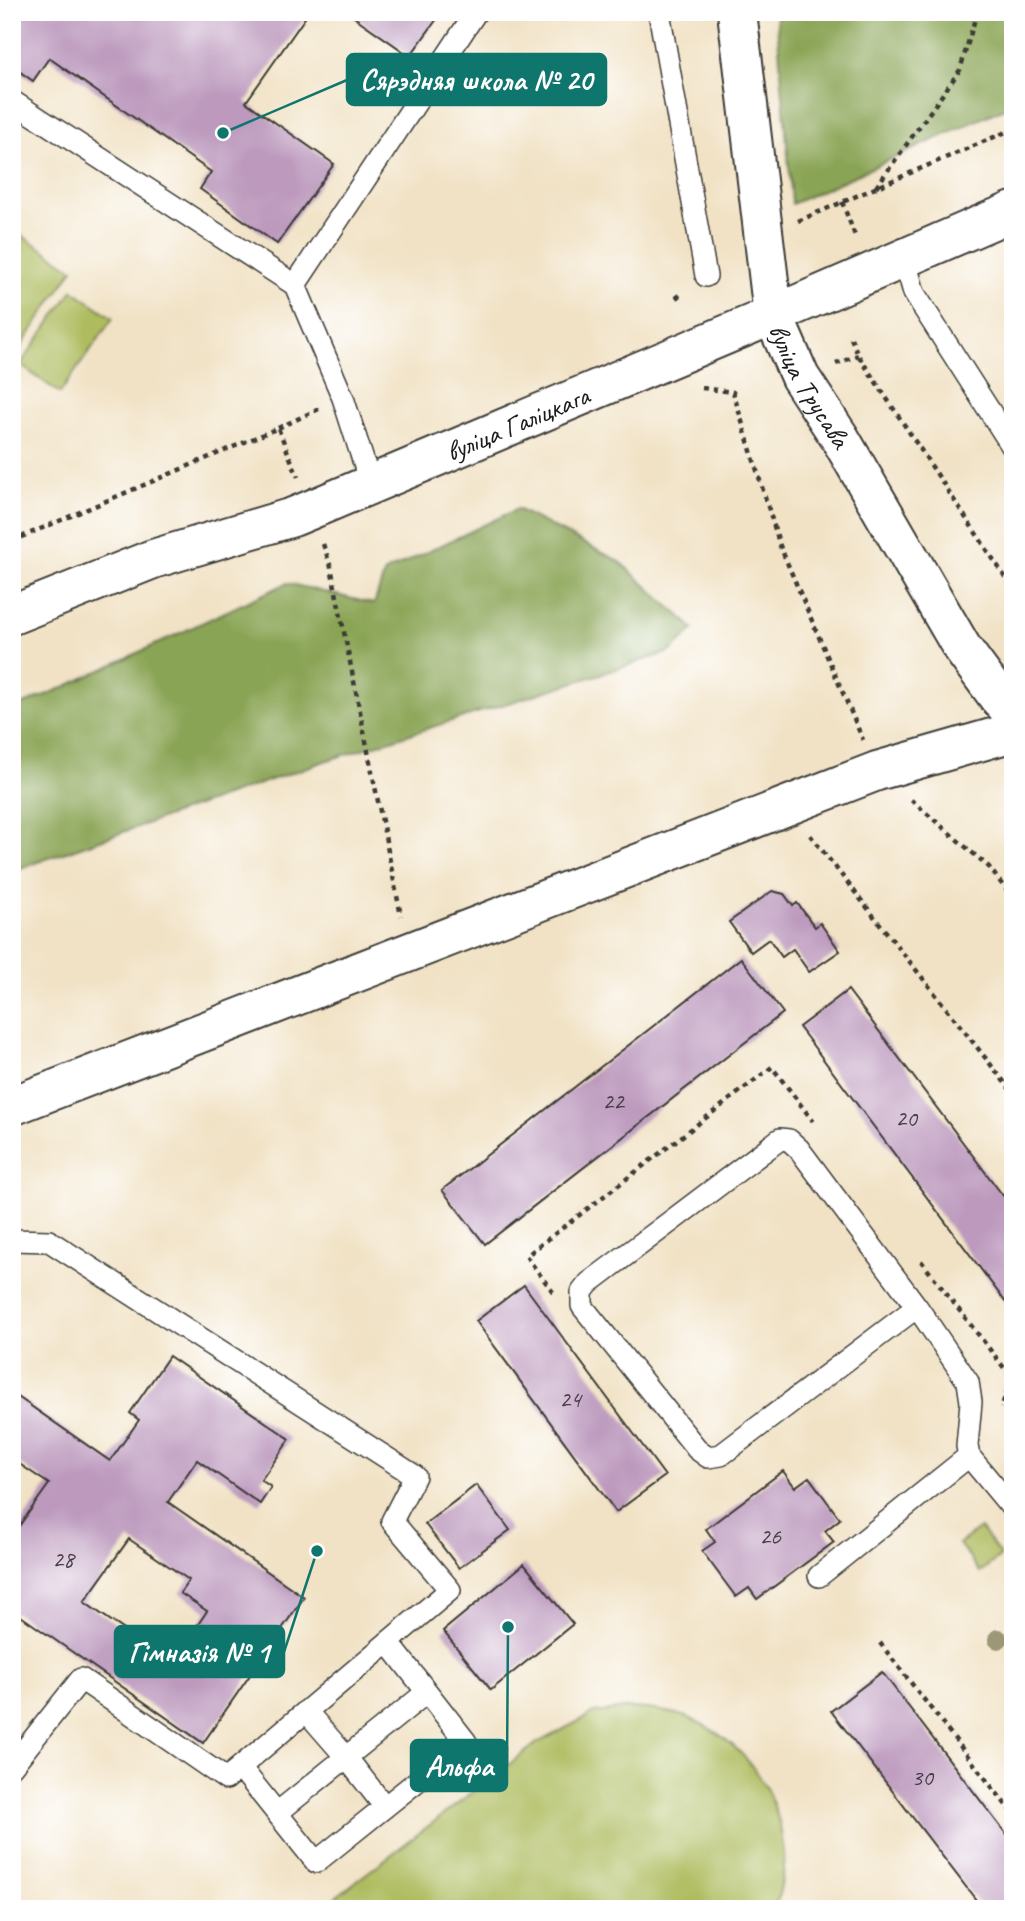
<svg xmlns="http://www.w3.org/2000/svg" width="1025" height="1921" font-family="Caveat,sans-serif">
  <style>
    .green { fill: #aebc5e; stroke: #656c3d; stroke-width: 2 }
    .forest { fill: #8aa455; stroke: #536038; stroke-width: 2 }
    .building { fill: #bc99bd; fill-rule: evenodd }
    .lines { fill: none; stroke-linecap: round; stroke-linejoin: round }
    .lane-casing { stroke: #3c3a35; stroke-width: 24 }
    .street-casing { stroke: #3c3a35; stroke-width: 42 }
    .path { stroke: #3c3a35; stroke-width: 4.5; stroke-dasharray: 5 5; stroke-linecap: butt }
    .lane { stroke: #fff; stroke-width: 21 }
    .street { stroke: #fff; stroke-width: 38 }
    .tree { fill: #9c9876 }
    .labels { text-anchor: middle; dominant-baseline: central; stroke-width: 5; stroke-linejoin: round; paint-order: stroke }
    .number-label { font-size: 24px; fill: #443b44 }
    .street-label { font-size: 28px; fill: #1c1c1c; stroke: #fff }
    .leader { fill: none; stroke: #0f766e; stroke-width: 2.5 }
    .callout-dot { fill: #0f766e; stroke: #fff; stroke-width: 2.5 }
    .callout { fill: #0f766e; stroke: #0f766e; stroke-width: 2.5 }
    .callout-label { font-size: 30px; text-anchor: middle; font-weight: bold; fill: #fff }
  </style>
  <rect width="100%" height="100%" fill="#fff"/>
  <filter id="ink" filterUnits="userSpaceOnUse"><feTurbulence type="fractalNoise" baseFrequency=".0143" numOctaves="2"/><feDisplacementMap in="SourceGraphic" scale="14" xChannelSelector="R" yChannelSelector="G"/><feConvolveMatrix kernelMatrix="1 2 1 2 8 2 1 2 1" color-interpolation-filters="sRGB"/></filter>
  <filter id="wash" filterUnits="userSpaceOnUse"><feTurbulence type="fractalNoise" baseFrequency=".00686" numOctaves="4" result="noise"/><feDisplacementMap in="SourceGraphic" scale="28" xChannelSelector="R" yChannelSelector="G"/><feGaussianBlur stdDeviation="1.57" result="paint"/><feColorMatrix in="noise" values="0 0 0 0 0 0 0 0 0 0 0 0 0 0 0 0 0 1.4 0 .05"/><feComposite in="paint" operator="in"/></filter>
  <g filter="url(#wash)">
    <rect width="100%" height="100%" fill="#f1e2c5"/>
    <path class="green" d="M15,231L73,269L12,360V235Z
      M73,290L113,318L60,393L20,365Z
      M980,1528L1001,1556L980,1572L959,1544Z
      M632,1708C651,1709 671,1711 689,1718C743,1741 777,1788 783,1845C784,1852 785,1860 784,1867C783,1881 779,1895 775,1909H320L537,1743L594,1713Z"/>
    <path class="forest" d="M776,12H1013V104L792,204Z
      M517,509L619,561L694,629L670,652L325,761L12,871V709L67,686L287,583L374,604L385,572Z"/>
    <g id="blocks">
      <path class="building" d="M12,12H309L246,102L334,164L277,244L200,189L211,172L49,58L33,81L12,66Z
        M347,12H442L410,56Z
        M772,891L784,894L793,906L797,903L815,927L820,923L840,951L809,972L793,949L782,957L769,939L751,952L729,922Z
        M741,958L783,1013L485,1244L442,1190Z
        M848,990L1013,1209V1312L799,1027Z
        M524,1285L665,1476L616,1512L476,1321Z
        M169,1356L290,1439L261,1480L271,1487L260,1504L197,1460L168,1502L304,1597L203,1743L15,1612L12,1616V1536L49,1484L12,1459V1393L110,1461L139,1420L130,1413ZM129,1539L189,1580L180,1593L207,1611L172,1663L84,1602Z
        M783,1471L795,1487L809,1477L840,1519L825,1531L834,1542L757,1599L749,1588L736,1597L702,1551L715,1542L706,1529Z
        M476,1485L510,1530L459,1568L425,1524Z
        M524,1564L573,1624L491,1690L443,1631Z
        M882,1672L1013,1843V1909H983L831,1711Z"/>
    </g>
  </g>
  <g filter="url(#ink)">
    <use href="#blocks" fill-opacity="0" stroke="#3c3a35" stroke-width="2"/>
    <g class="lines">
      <g class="lane-casing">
        <path id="lane" d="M659,12L706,276
          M12,101L295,285L343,398L371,485
          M904,257L914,293L1012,446
          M295,285L476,12
          M12,1240L49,1241L415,1476L392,1521L450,1590L226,1779L81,1679L12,1766
          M917,1307L721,1455L708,1457L697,1449L582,1306V1292L589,1283L780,1139L789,1140L799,1149L917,1307L968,1382L971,1402L967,1446L969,1456L1013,1509
          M819,1576L969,1456
          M306,1711L346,1757L385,1807
          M240,1767L316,1862L466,1742L388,1642
          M277,1813L427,1692"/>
      </g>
      <g class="street-casing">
        <g id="street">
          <path id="s1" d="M737,12L773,315L800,377L840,438L962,648L998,697L1013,713"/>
          <path id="s2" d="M12,615L153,559L293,517L310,510L773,315L1013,211"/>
          <path d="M12,1106L877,771L1013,732"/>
        </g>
      </g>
      <path class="path" d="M876,187L960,70L977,12
        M842,202L856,238
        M798,221L1013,129
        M676,298L684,292
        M851,338L858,355L1013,589
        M836,364L858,355
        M702,388L733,392L780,546L863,740
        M278,428L319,409
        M12,541L278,428L298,477
        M323,544L331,567L401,916
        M911,800L989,867L1013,899
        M810,835L1013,1093
        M921,1261L1012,1378L1001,1408
        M553,1292L526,1256L772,1067L813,1121
        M880,1643L1013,1814"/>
      <use href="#lane" class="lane"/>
      <use href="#street" class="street"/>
    </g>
    <circle class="tree" cx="998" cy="1639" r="10"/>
  </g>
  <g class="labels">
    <g class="number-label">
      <text x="613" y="1101">22</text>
      <text x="906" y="1118">20</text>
      <text x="570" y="1399">24</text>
      <text x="770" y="1536">26</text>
      <text x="63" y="1559">28</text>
      <text x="922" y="1777">30</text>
    </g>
    <g class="street-label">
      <text stroke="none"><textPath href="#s1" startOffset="385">вуліца Трусава</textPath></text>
      <text stroke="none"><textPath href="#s2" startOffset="541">вуліца Галіцкага</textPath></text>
    </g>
  </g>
  <path class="leader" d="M223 133L347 80M317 1551L284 1652M508 1627L507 1765"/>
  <g class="callout-dot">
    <circle cx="223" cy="133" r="7"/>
    <circle cx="317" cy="1551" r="7"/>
    <circle cx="508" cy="1627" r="7"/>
  </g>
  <g class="callout">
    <rect x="347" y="54" width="259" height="51" rx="7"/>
    <rect x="115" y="1626" width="169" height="51" rx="7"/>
    <rect x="411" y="1740" width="96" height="51" rx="7"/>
  </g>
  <g class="callout-label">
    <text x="476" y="90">Сярэдняя школа № 20</text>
    <text x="199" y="1662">Гімназія № 1</text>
    <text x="459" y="1776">Альфа</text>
  </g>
  <rect width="1025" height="1921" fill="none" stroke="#fff" stroke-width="42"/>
</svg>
